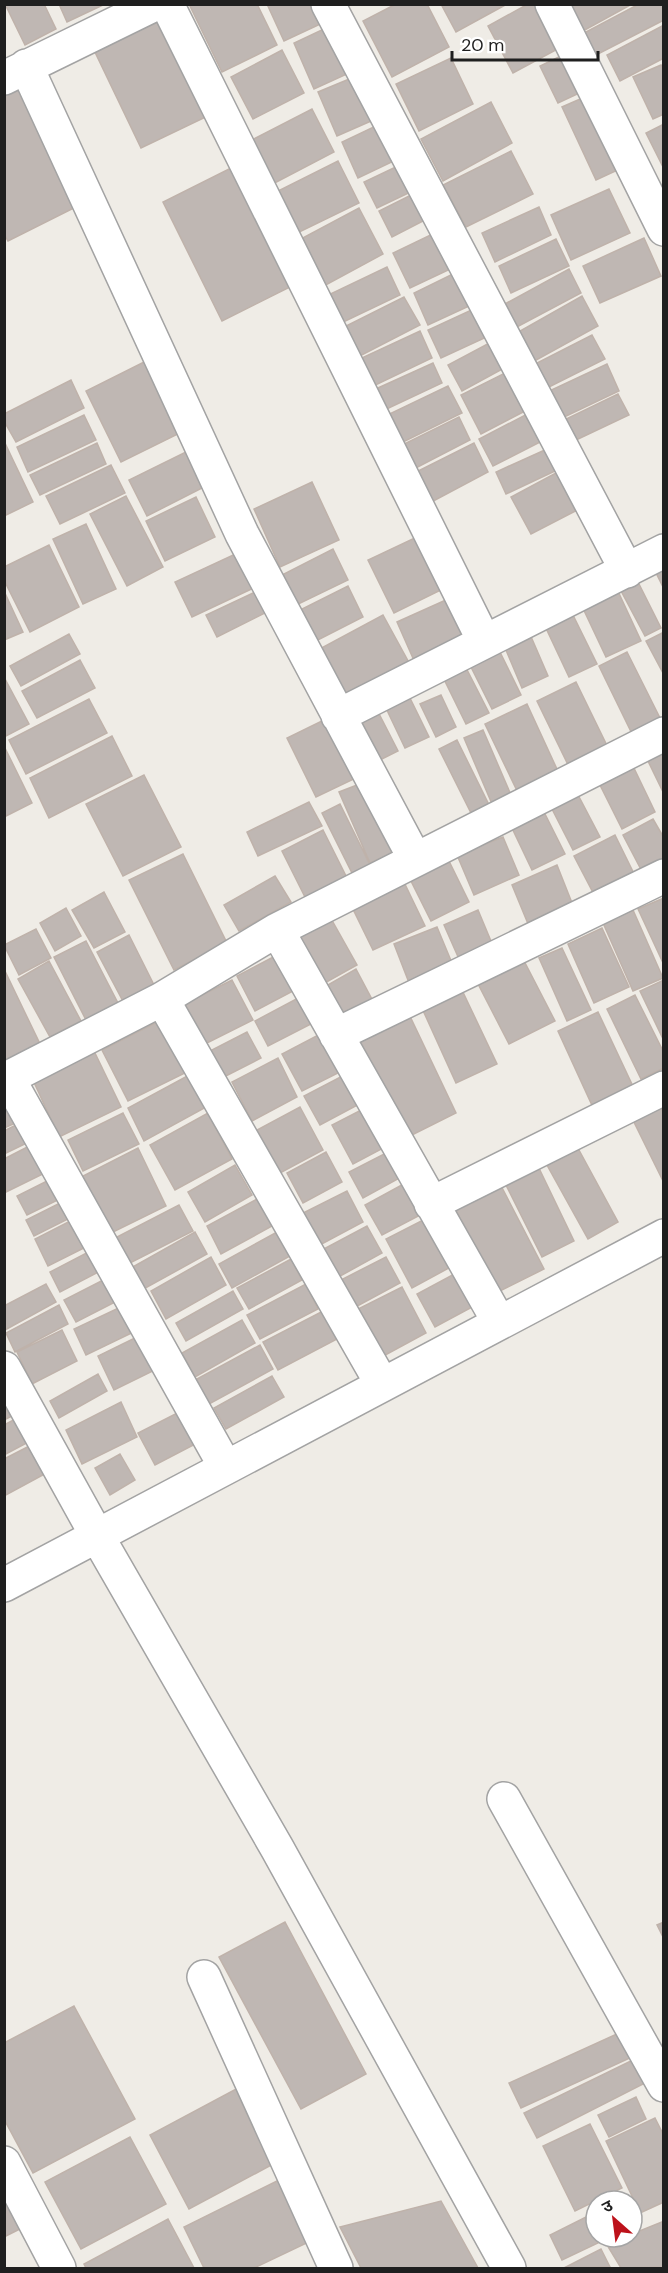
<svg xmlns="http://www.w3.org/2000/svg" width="668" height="2273" font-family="'DM Sans','Noto Sans Devanagari',sans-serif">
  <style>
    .building { fill: #bfb7b3; stroke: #bfb2aa; stroke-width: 1.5 }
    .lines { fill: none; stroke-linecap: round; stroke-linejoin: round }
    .street-casing { stroke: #a3a3a3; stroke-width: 36 }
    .street { stroke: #fff; stroke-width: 33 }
  </style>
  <rect width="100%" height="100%" fill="#efece6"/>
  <path class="building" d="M5,4H44L56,29L25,45Z
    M59,4H105L67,22Z
    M189,4H257L277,45L222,72Z
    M267,4H319L327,21L284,41Z
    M396,4H427L449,47L392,77L363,21Z
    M441,4H507L456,32Z
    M528,4H546L567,44L513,73L488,26Z
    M568,4H632L583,31Z
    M639,4H664V20L596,55L584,33Z
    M163,17L210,115L141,148L94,50Z
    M664,25V58L620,81L607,55Z
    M326,28L347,74L314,89L294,43Z
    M282,50L304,93L253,119L231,77Z
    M569,52L586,90L558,103L540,66Z
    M451,58L473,104L419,131L396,84Z
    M661,65L664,70V114L653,119L633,77Z
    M354,77L371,121L337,136L318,92Z
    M19,80L80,205L8,241L4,234V87Z
    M587,96L620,169L596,180L562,107Z
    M491,102L512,143L443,181L421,139Z
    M312,109L334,152L267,187L244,144Z
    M380,124L396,160L358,178L342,142Z
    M664,124V169L646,133Z
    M511,151L533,194L466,227L443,185Z
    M338,161L359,203L291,236L270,195Z
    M402,164L415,190L377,208L364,182Z
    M231,168L290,287L222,321L163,202Z
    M609,189L630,233L571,260L551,215Z
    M417,192L429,218L392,237L379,211Z
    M539,207L551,235L495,262L482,233Z
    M359,208L383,254L322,287L297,241Z
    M443,229L459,265L410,288L393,253Z
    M644,238L661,276L600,303L583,266Z
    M556,239L569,266L511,293L499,266Z
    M387,267L400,295L337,325L324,297Z
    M463,269L478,302L428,325L414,293Z
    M569,269L581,293L515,328L503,305Z
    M582,296L598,326L529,364L513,335Z
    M404,297L420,325L352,360L336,331Z
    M478,307L491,335L441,358L428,330Z
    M420,331L432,358L365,390L353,362Z
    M592,335L605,359L545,389L533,365Z
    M495,340L508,366L462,391L448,365Z
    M150,359L186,430L121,462L86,391Z
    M433,363L442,383L376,414L367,393Z
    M607,364L619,391L560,419L547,392Z
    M511,370L531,408L481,434L461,395Z
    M71,380L84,408L16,442L4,421V414Z
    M448,386L462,413L395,446L381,418Z
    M618,394L629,415L574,441L564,420Z
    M537,409L552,436L493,466L479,439Z
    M84,415L96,440L28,472L17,447Z
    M459,417L470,440L410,471L398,447Z
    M4,441L33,502L4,516Z
    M97,443L106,464L40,495L30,475Z
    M474,443L488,472L424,506L408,476Z
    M558,444L568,465L506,494L496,472Z
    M192,449L210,484L147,516L129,480Z
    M111,465L125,493L60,524L46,496Z
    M569,466L589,504L531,534L511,497Z
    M312,482L339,540L280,567L254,509Z
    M126,496L163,567L127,586L90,514Z
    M196,497L215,537L165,561L146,521Z
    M86,524L116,589L83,604L53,539Z
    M419,536L443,589L394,613L368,560Z
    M49,545L79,607L30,632L4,580V567Z
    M333,549L348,580L290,608L276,578Z
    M244,550L260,585L192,617L175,582Z
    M664,565V589L654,569Z
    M636,578L661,628L645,636L619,587Z
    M268,586L277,607L217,637L206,615Z
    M348,586L363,617L310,644L294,613Z
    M616,587L641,641L606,657L581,604Z
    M4,591L23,632L4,640Z
    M448,599L467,642L416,665L397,622Z
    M572,613L597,664L569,677L545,626Z
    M383,615L413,670L344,708L314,652Z
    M529,632L548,676L522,688L503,643Z
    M664,632V675L646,641Z
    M69,634L80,654L21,686L10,666Z
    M496,644L521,695L492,709L467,659Z
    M627,652L664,726L637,744L599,666Z
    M461,658L489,713L466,724L439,669Z
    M80,660L95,688L37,718L22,691Z
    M4,677L29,724L4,737Z
    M576,682L613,758L574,777L537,701Z
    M408,694L429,737L405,748L384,704Z
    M441,695L456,727L436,737L420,704Z
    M89,699L107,733L26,774L9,740Z
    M373,702L398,751L370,765L346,716Z
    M527,704L562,780L521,799L485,724Z
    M330,717L358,777L316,797L287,738Z
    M483,730L514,802L495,811L464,738Z
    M112,736L132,776L49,818L30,778Z
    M457,740L494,815L476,823L439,749Z
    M4,746L32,803L6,816L4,814Z
    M664,751V794L647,759Z
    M632,764L655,812L622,829L598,781Z
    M144,775L181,847L123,876L86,804Z
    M370,780L401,849L370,863L339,792Z
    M576,791L600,837L573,850L550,805Z
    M309,802L322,826L258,856L247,832Z
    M340,804L374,873L356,881L322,813Z
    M544,812L565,854L532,870L512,828Z
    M653,819L664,838V870L646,879L623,835Z
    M323,830L348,880L307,901L282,851Z
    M615,835L639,884L599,904L574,856Z
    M503,837L519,875L474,895L457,855Z
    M183,854L227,943L174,970L129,880Z
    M448,859L469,902L431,921L409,877Z
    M557,865L576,913L531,931L512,885Z
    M275,876L291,902L239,931L224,905Z
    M402,878L425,926L373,950L350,903Z
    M104,892L125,932L94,948L72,910Z
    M664,898V965L638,909Z
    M66,908L81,936L55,951L40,923Z
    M478,910L496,953L463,968L444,925Z
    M633,910L663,978L633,991L603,923Z
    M329,915L357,965L323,984L296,934Z
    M437,927L457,975L413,993L394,944Z
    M602,928L629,987L594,1003L568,944Z
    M36,929L51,958L19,975L4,945Z
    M129,935L156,989L125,1005L97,952Z
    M86,941L120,1007L88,1024L54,957Z
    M562,948L591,1010L567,1021L539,958Z
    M277,955L295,990L255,1011L237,976Z
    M521,955L555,1021L509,1044L475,978Z
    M49,961L81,1021L50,1037L18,979Z
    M4,969L41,1046L6,1063L4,1059Z
    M356,969L375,1005L346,1022L326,986Z
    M232,980L253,1020L201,1046L180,1006Z
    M664,980V1041L640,991Z
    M461,988L497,1064L456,1083L421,1006Z
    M635,995L664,1053V1068L641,1079L607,1009Z
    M300,997L313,1023L268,1046L255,1021Z
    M407,1010L456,1113L402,1140L352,1036Z
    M598,1012L637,1095L596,1114L558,1031Z
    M163,1019L189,1071L128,1101L102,1050Z
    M326,1031L346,1069L302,1091L282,1054Z
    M247,1032L261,1058L220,1079L206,1053Z
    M94,1051L121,1107L59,1137L33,1080Z
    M278,1058L297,1097L252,1121L232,1082Z
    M352,1071L367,1100L320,1125L304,1096Z
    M191,1074L208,1106L144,1141L128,1108Z
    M4,1095L18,1122L4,1128Z
    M657,1101L664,1114V1183L630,1114Z
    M369,1106L389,1145L353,1164L332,1125Z
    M300,1107L323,1150L280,1173L257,1130Z
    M123,1113L139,1144L83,1171L68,1140Z
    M208,1113L232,1159L175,1190L150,1145Z
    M20,1123L29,1142L4,1154V1131Z
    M573,1139L618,1222L588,1239L542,1156Z
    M35,1143L49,1171L6,1192L4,1159Z
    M138,1148L166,1206L109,1234L81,1177Z
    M392,1150L405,1175L363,1198L349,1172Z
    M326,1152L342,1182L303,1203L287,1173Z
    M536,1162L574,1241L542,1257L503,1179Z
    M235,1165L252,1195L205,1222L188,1192Z
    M57,1176L68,1195L27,1215L17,1196Z
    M497,1178L544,1269L498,1292L451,1201Z
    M409,1181L426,1212L382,1235L365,1205Z
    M347,1191L363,1222L318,1246L301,1214Z
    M70,1198L78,1214L34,1236L26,1220Z
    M257,1199L272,1226L221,1254L207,1226Z
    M179,1205L193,1231L126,1265L113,1239Z
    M82,1215L96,1242L48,1266L35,1239Z
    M433,1215L458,1263L412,1288L386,1239Z
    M367,1226L382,1253L333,1280L318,1252Z
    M195,1232L207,1254L140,1291L129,1269Z
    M277,1232L290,1256L232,1288L219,1264Z
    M98,1247L108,1267L60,1292L50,1272Z
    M211,1257L226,1285L166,1319L151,1291Z
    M386,1257L400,1283L350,1310L335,1283Z
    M291,1259L302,1280L249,1309L237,1288Z
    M458,1272L476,1305L435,1327L417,1294Z
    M113,1275L125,1297L76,1322L64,1300Z
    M46,1284L56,1302L5,1330L4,1306Z
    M306,1284L318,1309L260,1339L247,1315Z
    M402,1287L426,1333L378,1359L354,1311Z
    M233,1291L243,1309L186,1341L176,1323Z
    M127,1304L140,1329L86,1355L74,1329Z
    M59,1305L68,1324L15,1352L6,1333Z
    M325,1310L339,1338L278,1370L263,1342Z
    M242,1320L255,1343L195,1377L182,1353Z
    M62,1330L77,1361L32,1384L17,1352Z
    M145,1333L161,1367L114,1390L98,1356Z
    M260,1345L273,1369L209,1404L195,1380Z
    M98,1374L107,1391L59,1418L50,1401Z
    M272,1376L284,1397L226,1429L214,1408Z
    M4,1386L22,1411L4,1420Z
    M121,1402L137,1437L82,1464L66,1430Z
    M189,1407L205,1439L155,1465L138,1433Z
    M25,1414L38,1437L4,1455V1425Z
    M39,1441L54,1469L4,1496V1459Z
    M120,1454L135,1480L110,1495L95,1468Z
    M285,1922L366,2074L301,2109L219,1957Z
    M664,1922V1939L657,1925Z
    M74,2006L135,2119L33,2173L4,2119V2043Z
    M619,2033L630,2058L521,2108L509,2083Z
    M639,2057L651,2080L537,2138L524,2113Z
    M238,2088L277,2162L189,2209L150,2135Z
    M636,2097L646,2119L609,2137L598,2115Z
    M655,2118L664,2136V2202L640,2213L606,2141Z
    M590,2124L622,2188L575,2211L543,2146Z
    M130,2137L166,2204L81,2249L45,2182Z
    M283,2178L313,2240L254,2268H204L184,2227Z
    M4,2191L28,2225L4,2237Z
    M621,2195L624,2201H610Z
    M441,2201L478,2268H361L340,2227Z
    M596,2208V2228L588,2213Z
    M586,2217L598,2243L562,2260L550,2235Z
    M168,2219L194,2268H86L84,2264Z
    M664,2221V2267L621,2268L607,2245L632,2237V2234Z
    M601,2249L610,2267L564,2268Z"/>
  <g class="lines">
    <g class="street-casing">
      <path id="street" d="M167,4L484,641
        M328,4L627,571
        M552,4L664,229
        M26,66L242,534L415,859
        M4,78L155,4
        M338,716L664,551
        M277,930L499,1322
        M162,999L382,1384
        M336,1035L664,876
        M8,1078L225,1466
        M4,1080L162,999L277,930L664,734
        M431,1204L664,1088
        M4,1368L96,1534L277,1848L509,2268
        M4,1585L664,1236
        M504,1799L664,2085
        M204,1977L336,2268
        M4,2163L59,2268"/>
    </g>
    <use href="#street" class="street"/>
  </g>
  <rect width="668" height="2273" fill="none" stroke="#1f1f1f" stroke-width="12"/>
  <g transform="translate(614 2219) rotate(332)"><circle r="28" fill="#ffffff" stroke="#a5a5a5" stroke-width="1.5"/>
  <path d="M0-4.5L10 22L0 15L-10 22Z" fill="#bd111a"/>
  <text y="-9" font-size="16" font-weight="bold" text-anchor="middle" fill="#1f1f1f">उ</text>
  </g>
  <path d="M452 51v9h146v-9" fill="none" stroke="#1f1f1f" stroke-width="3"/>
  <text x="461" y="51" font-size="18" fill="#1f1f1f" stroke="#ffffff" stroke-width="4.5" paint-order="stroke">20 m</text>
</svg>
